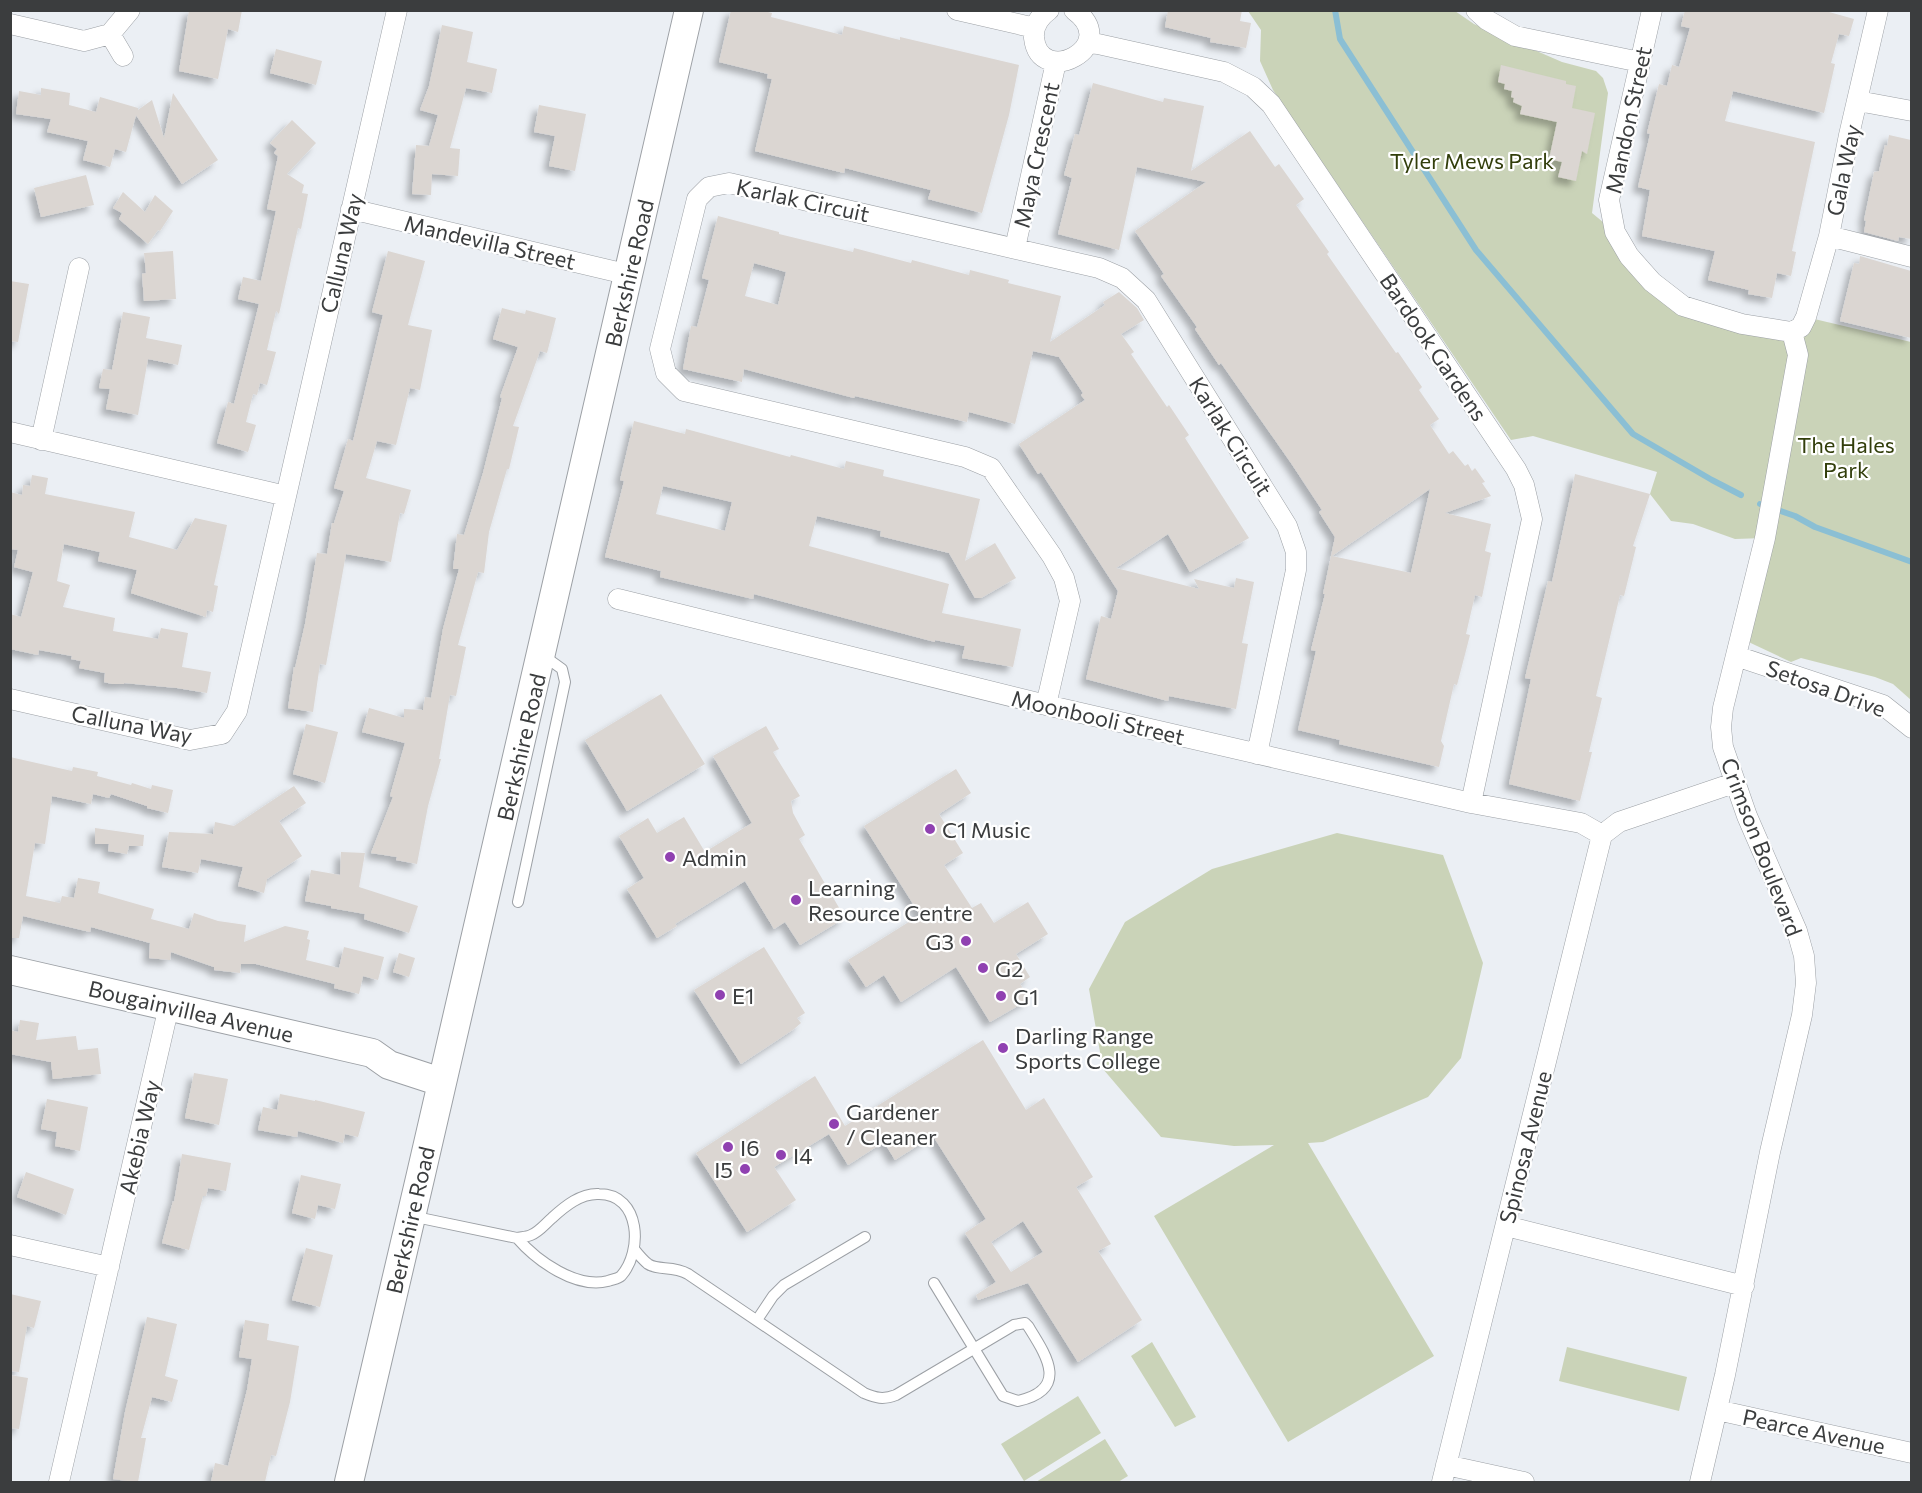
<svg xmlns="http://www.w3.org/2000/svg" width="1922" height="1493" font-family="Commissioner,sans-serif">
  <style>
    .green { fill: #cad3b8 }
    .lines { fill: none; stroke-linecap: round; stroke-linejoin: round }
    .stream { stroke: #8bbfd4; stroke-width: 6 }
    .building { fill: #dbd6d2; fill-rule: evenodd; filter: url(#shadow) }
    .lane-casing { stroke: #9ca0a5; stroke-width: 12 }
    .street-casing { stroke: #9ca0a5; stroke-width: 21 }
    .secondary-casing { stroke: #9ca0a5; stroke-width: 30 }
    .lane { stroke: #fff; stroke-width: 10 }
    .street { stroke: #fff; stroke-width: 20 }
    .secondary { stroke: #fff; stroke-width: 28 }
    .poi-dot { fill: #9041b1; stroke: #fff; stroke-width: 2 }
    .labels { text-anchor: middle; dominant-baseline: central; stroke-width: 4.5; stroke-linejoin: round; paint-order: stroke }
    .street-label { font-size: 22px; fill: #3b3d3e; stroke: #fff }
    .park-label { font-size: 22px; fill: #323e0b; stroke: #fff }
    .poi-label { font-size: 22px; fill: #3b3d3e; stroke: #fff; text-anchor: start }
  </style>
  <defs>
    <filter id="shadow"><feDropShadow dx="-5.5" dy="5.5" stdDeviation="3" flood-color="#0004"/></filter>
  </defs>
  <rect width="100%" height="100%" fill="#ebeff4"/>
  <path class="green" d="M1248,11H1455L1474,24L1562,62L1596,71L1603,78L1608,93L1592,213L1615,232L1683,306L1773,329L1806,317L1911,342V700L1893,684L1875,677L1801,658L1791,662L1740,638L1764,538L1735,539L1693,524L1671,521L1650,494L1657,472L1533,436L1511,440L1273,90L1260,61L1261,30Z
    M1337,833L1443,855L1483,963L1461,1058L1428,1097L1323,1142L1308,1143L1434,1356L1288,1442L1154,1216L1274,1145L1234,1146L1161,1137L1103,1069L1089,989L1125,922L1212,869Z
    M1152,1342L1196,1417L1175,1427L1131,1356Z
    M1567,1347L1687,1377L1679,1411L1559,1381Z
    M1078,1396L1101,1433L1024,1481L1001,1444Z
    M1105,1439L1128,1476L1118,1482H1036Z"/>
  <g class="lines">
    <path class="stream" d="M1335,10L1340,39L1476,250L1633,434L1712,480L1741,495
      M1760,504L1795,516L1815,527L1912,562"/>
  </g>
  <path class="building" d="M189,10H242L238,32L228,29L218,79L179,71Z
    M731,10H760L772,13L771,17L842,35L844,26L900,40V37L1019,65L1009,115L982,213L928,199L931,190L845,168L844,173L755,151L772,79L767,78L768,74L719,62Z
    M1168,10H1242L1240,21L1251,23L1246,48L1210,42L1211,38L1165,27Z
    M1685,10H1822L1854,19L1849,36L1839,34L1831,63L1835,64L1824,113L1733,91L1725,121L1815,142L1792,251L1796,252L1791,276L1777,273L1772,298L1748,294L1749,290L1708,280L1715,251L1642,236L1650,190L1638,187L1650,134L1647,133L1659,84L1667,86L1672,65L1679,67L1690,28L1681,26Z
    M442,25L473,32L467,62L497,69L492,93L466,88L450,148L460,149L458,176L432,174L431,195L412,194L416,145L429,146L438,115L420,110L429,86Z
    M276,49L322,61L316,85L270,73Z
    M1501,65L1566,81V84L1576,86L1572,108L1595,113L1587,154L1582,151L1576,181L1558,177L1562,162L1549,159L1557,122L1520,114L1522,106L1513,102L1514,98L1511,97L1512,91L1504,89L1505,84L1498,82Z
    M1093,83L1163,102L1164,98L1204,106L1191,171L1250,131L1275,167L1279,164L1304,199L1296,205L1329,252L1327,254L1396,353L1398,352L1422,387L1419,390L1439,419L1430,425L1449,454L1453,451L1465,466L1468,464L1472,471L1475,468L1485,482L1482,483L1491,496L1445,513L1491,524L1485,551L1491,553L1482,597L1475,595L1466,634L1470,635L1457,685L1454,684L1441,741L1444,746L1439,767L1339,744L1340,740L1298,730L1316,651L1311,650L1325,594H1323L1335,537L1319,512L1322,510L1291,463L1221,363L1219,365L1195,329L1197,327L1161,276L1164,274L1135,231L1206,182L1137,167L1119,250L1058,234L1072,178L1064,175L1075,134L1079,135ZM1430,489L1411,573L1332,556Z
    M41,88L70,93L69,105L96,112L100,97L138,108V110L152,100L164,138L173,93L218,160L182,184L136,115L126,152L115,149L110,167L83,160L88,141L47,132L51,119L16,114L19,91L41,95Z
    M539,105L586,114L575,171L549,166L555,136L534,132Z
    M292,120L316,143L287,174L304,185L302,193L308,194L301,229L298,228L279,314L276,311L267,350L276,352L267,385L260,383L257,395L253,394L246,422L256,425L248,452L217,443L228,402L234,404L259,304L238,299L243,277L261,281L276,211L267,209L278,156L274,153L277,149L270,143Z
    M1889,135L1911,140V239L1899,237L1898,241L1864,232L1866,221L1864,220L1874,172L1879,171L1885,145L1887,146Z
    M86,175L94,205L41,217L34,188Z
    M123,192L145,212L155,195L173,211L160,231L158,230L148,244L119,219L122,213L113,208Z
    M718,216L779,232V234L853,252L854,248L911,263L912,260L969,275L970,270L1009,280L1008,283L1061,296L1050,342L1105,305L1103,302L1119,292L1137,308L1144,320L1121,334L1134,352L1131,354L1167,407L1169,405L1189,435L1185,438L1249,538L1190,572L1168,534L1116,568L1199,589L1194,579L1234,588L1236,578L1254,582L1242,643L1248,644L1236,709L1169,696L1168,701L1086,679L1101,616L1111,619L1118,591L1041,472L1038,474L1019,444L1085,400L1081,395L1083,393L1059,357L1033,351L1015,424L969,412L967,422L855,396L854,398L744,369L742,382L683,369L691,326L697,327L709,280L702,278ZM754,263L786,272L778,305L745,296Z
    M173,251L176,299L144,301L142,274L146,273L144,253Z
    M388,251L425,261L408,325L432,330L420,390L410,388L396,445L377,441L366,478L411,490L404,514L400,513L391,562L346,554L326,665L320,664L313,712L288,708L294,667L295,668L305,624L317,553L327,554L332,523H334L344,491L334,488L348,439L353,441L383,315L372,312Z
    M1860,256L1911,271V338L1840,321L1854,263L1859,264Z
    M10,281L29,284L18,342L10,341Z
    M502,308L525,314L526,310L556,318L547,353L540,351L513,426L519,427L509,469H507L489,532L484,573L478,572L458,645L466,647L456,696L450,695L439,759H441L428,806L417,864L396,860L397,857L371,853L393,797L390,796L405,743L362,732L369,708L404,718V709L423,710L425,697L431,698L443,629L459,569H453L457,534L464,535L483,473L502,398L500,397L518,347L493,339Z
    M123,312L150,317L146,338L182,345L178,365L148,359L138,415L106,409L110,389L99,388L103,369L112,370Z
    M634,421L685,434L686,429L790,457L791,455L844,469L846,461L884,470L883,476L980,499L965,561L995,543L1016,578L981,598H975L949,553L880,536L881,531L817,516L809,546L949,584L942,613L1021,629L1013,667L962,658L965,646L935,640V642L754,594L753,599L660,577L661,571L605,557L624,481L620,480ZM663,486L732,502L725,531L656,514Z
    M1575,474L1650,494L1633,546L1636,547L1624,596L1620,595L1596,696L1602,698L1589,752H1592L1580,801L1509,784L1531,679L1525,678L1548,581L1552,582Z
    M32,475L48,478L45,494L135,512L129,537L177,550L195,518L227,525L214,585L218,586L213,612L207,610L206,617L131,593L137,570L98,561L100,552L64,544L57,581L70,585L63,607L115,618L113,631L158,639L161,628L188,633L182,667L211,672L207,693L177,688L124,683V684H112L104,682L105,673L79,668L81,661L71,659L72,656L39,650L38,655L10,649V614L21,617L33,572L14,567L18,550L10,549V492L22,495L23,485L30,486Z
    M661,694L705,764L627,811L585,740Z
    M306,724L338,732L325,783L293,774Z
    M766,726L779,749L773,752L800,796L791,801L793,813L805,835L799,839L845,918L800,945L785,922L774,929L745,881L675,924L677,926L657,938L627,889L644,878L619,836L648,818L657,833L684,817L705,852L752,823L713,756Z
    M10,757L72,771L73,767L98,772L97,776L131,785L132,783L151,789L152,785L173,790L168,813L147,808V806L111,794L109,798L93,794L91,804L52,796L45,844L35,843L26,896L60,903L62,896L74,898L78,878L100,882L98,893L154,909L151,919L189,929L194,913L218,921L246,925L244,942L285,926L309,931L307,939L310,940L306,960L339,968L344,947L384,957L378,980L363,976L359,994L334,988L335,984L256,964H241L240,973L214,970V967L171,952L170,960L149,958L150,943L91,927L90,932L23,916L19,938H10Z
    M956,769L971,793L939,814L963,853L944,865L972,908L981,903L994,923L1028,902L1048,934L1016,954L1030,977L1020,984L1030,999L990,1022L956,967L901,1002L884,975L866,987L848,960L920,915L864,826Z
    M294,786L306,803L279,821L302,856L267,879L264,893L238,886L243,867L201,859L198,873L162,867L169,832L213,834L215,822L234,826Z
    M95,828L144,835L143,846H129L127,854L108,851L109,844H95Z
    M341,852L365,853L359,887L418,906L409,933L364,919L365,914L331,908V906L305,901L311,870L340,875Z
    M764,947L805,1013L797,1018L801,1023L794,1029L741,1064L694,990Z
    M399,953L415,958L409,977L393,972Z
    M20,1020L39,1023L36,1040L76,1036L78,1050L98,1048L101,1074L53,1079L51,1062L10,1054V1030L18,1032Z
    M983,1040L1026,1110L1044,1098L1093,1177L1076,1187L1111,1244L1098,1251L1142,1320L1078,1362L1028,1283L978,1300L976,1295L996,1282L965,1233L986,1219L933,1136L895,1160L884,1142L848,1165L829,1134L774,1167L796,1200L747,1232L696,1153L815,1076L845,1126ZM1023,1221L1043,1252L1011,1272L991,1242Z
    M194,1073L228,1079L219,1125L185,1118Z
    M280,1094L315,1101V1100L365,1112L358,1137L345,1134L343,1143L298,1131L297,1137L258,1130L263,1107L277,1110Z
    M47,1099L88,1107L80,1151L55,1146L57,1132L41,1129Z
    M182,1154L231,1163L226,1191L208,1188L206,1196H203L189,1250L162,1243L173,1201L174,1202Z
    M26,1172L74,1189L66,1215L17,1197Z
    M301,1175L341,1184L335,1209L318,1205L315,1219L292,1213Z
    M306,1248L333,1255L320,1307L292,1300Z
    M10,1294L41,1301L34,1328L27,1326L19,1372L10,1371Z
    M147,1317L177,1324L165,1376L178,1380L172,1402L152,1397L141,1438H146L138,1482H134L113,1479L125,1412Z
    M245,1320L269,1324L267,1340L299,1346L290,1402L276,1456L271,1455L265,1482H211L215,1463L228,1466L247,1390L252,1359L239,1357Z
    M10,1375L28,1378L19,1429L10,1428Z"/>
  <g class="lines">
    <g class="lane-casing">
      <path id="lane" d="M518,902L565,682L562,669L544,656
        M411,1216L517,1238C521,1237 527,1237 531,1235C539,1232 545,1224 552,1218C565,1206 581,1193 599,1194C641,1194 643,1252 621,1276C618,1279 613,1279 608,1281C576,1289 537,1261 517,1238
        M634,1249C638,1254 643,1260 648,1264C658,1271 673,1265 688,1274L864,1393C876,1398 883,1400 896,1395L1014,1325L1025,1323L1028,1326C1046,1355 1070,1389 1018,1401L1003,1396L934,1283
        M757,1320L773,1296L784,1285L865,1237"/>
    </g>
    <g class="street-casing">
      <path id="street" d="M957,10L1035,28
        M1049,10C1039,17 1033,26 1034,38C1040,89 1123,46 1074,10
        M1476,10L1487,20L1515,36L1640,62
        M1652,10L1609,200L1615,232L1629,256L1652,282L1683,306L1742,324L1792,332
        M10,24L84,41L110,34L130,10
        M110,34L123,56
        M1088,43L1098,44L1224,72L1253,87L1271,104L1516,469L1524,485L1532,519L1471,803
        M1858,101L1912,111
        M351,209L630,275
        M1829,236L1912,257
        M1015,248L1056,62
        M10,432L286,496
        M41,440L79,268
        M618,599L1046,705L1471,803L1581,823L1602,835L1442,1482
        M1736,656L1883,705L1912,728
        M10,699L190,740L222,734L237,711L397,10
        M1046,705L1070,601L1064,578L1052,556L991,468L965,457L684,391L666,373L660,349L697,199L709,187L729,183L1099,268L1122,278L1146,300L1287,526L1296,552V570L1257,754
        M1602,835L1619,822L1734,783
        M1506,1226L1744,1286
        M10,1245L109,1267
        M1717,1410L1912,1453
        M1446,1465L1524,1482
        M59,1482L169,1006
        M1700,1482L1725,1375L1770,1152L1802,1015L1806,983L1804,956L1797,931L1747,816L1723,747L1721,727L1723,708L1765,538L1798,355L1792,332L1801,327L1806,317L1829,236L1849,135L1878,10"/>
    </g>
    <g class="secondary-casing">
      <path id="secondary" d="M10,970L372,1053L389,1065L441,1082
        M349,1482C464,992 577,502 689,10"/>
    </g>
    <use href="#lane" class="lane"/>
    <use href="#street" class="street"/>
    <use href="#secondary" class="secondary"/>
  </g>
  <g class="poi-dot">
    <circle cx="930" cy="829" r="6"/>
    <circle cx="670" cy="857" r="6"/>
    <circle cx="796" cy="900" r="6"/>
    <circle cx="966" cy="941" r="6"/>
    <circle cx="983" cy="968" r="6"/>
    <circle cx="720" cy="995" r="6"/>
    <circle cx="1001" cy="996" r="6"/>
    <circle cx="1003" cy="1048" r="6"/>
    <circle cx="834" cy="1124" r="6"/>
    <circle cx="728" cy="1147" r="6"/>
    <circle cx="781" cy="1155" r="6"/>
    <circle cx="745" cy="1169" r="6"/>
  </g>
  <g class="labels">
    <g class="street-label">
      <text transform="translate(1628 120) rotate(-78)">Mandon Street</text>
      <text transform="translate(1036 155) rotate(-78)">Maya Crescent</text>
      <text transform="translate(1843 170) rotate(-78)">Gala Way</text>
      <text transform="translate(803 200) rotate(12)">Karlak Circuit</text>
      <text transform="translate(490 242) rotate(13)">Mandevilla Street</text>
      <text transform="translate(341 253) rotate(-77)">Calluna Way</text>
      <text transform="translate(629 273) rotate(-77)">Berkshire Road</text>
      <text transform="translate(1434 347) rotate(56)">Bardook Gardens</text>
      <text transform="translate(1231 436) rotate(58)">Karlak Circuit</text>
      <text transform="translate(1826 688) rotate(20)">Setosa Drive</text>
      <text transform="translate(1098 717) rotate(13)">Moonbooli Street</text>
      <text transform="translate(132 724) rotate(11)">Calluna Way</text>
      <text transform="translate(521 747) rotate(-77)">Berkshire Road</text>
      <text transform="translate(1762 847) rotate(69)">Crimson Boulevard</text>
      <text transform="translate(191 1011) rotate(13)">Bougainvillea Avenue</text>
      <text transform="translate(139 1137) rotate(-77)">Akebia Way</text>
      <text transform="translate(1525 1147) rotate(-76)">Spinosa Avenue</text>
      <text transform="translate(410 1220) rotate(-77)">Berkshire Road</text>
      <text transform="translate(1814 1431) rotate(12)">Pearce Avenue</text>
    </g>
    <g class="park-label">
      <text x="1472" y="160">Tyler Mews Park</text>
      <text x="1846" y="444">The Hales<tspan x="1846" dy="25">Park</tspan></text>
    </g>
    <g class="poi-label">
      <text x="942" y="829">C1 Music</text>
      <text x="682" y="857">Admin</text>
      <text x="808" y="887">Learning<tspan x="808" dy="25">Resource Centre</tspan></text>
      <text x="954" y="941" text-anchor="end">G3</text>
      <text x="995" y="968">G2</text>
      <text x="732" y="995">E1</text>
      <text x="1013" y="996">G1</text>
      <text x="1015" y="1035">Darling Range<tspan x="1015" dy="25">Sports College</tspan></text>
      <text x="846" y="1111">Gardener<tspan x="846" dy="25">/ Cleaner</tspan></text>
      <text x="740" y="1147">I6</text>
      <text x="793" y="1155">I4</text>
      <text x="733" y="1169" text-anchor="end">I5</text>
    </g>
  </g>
  <rect width="1922" height="1493" fill="none" stroke="#3b3d3e" stroke-width="24"/>
</svg>
